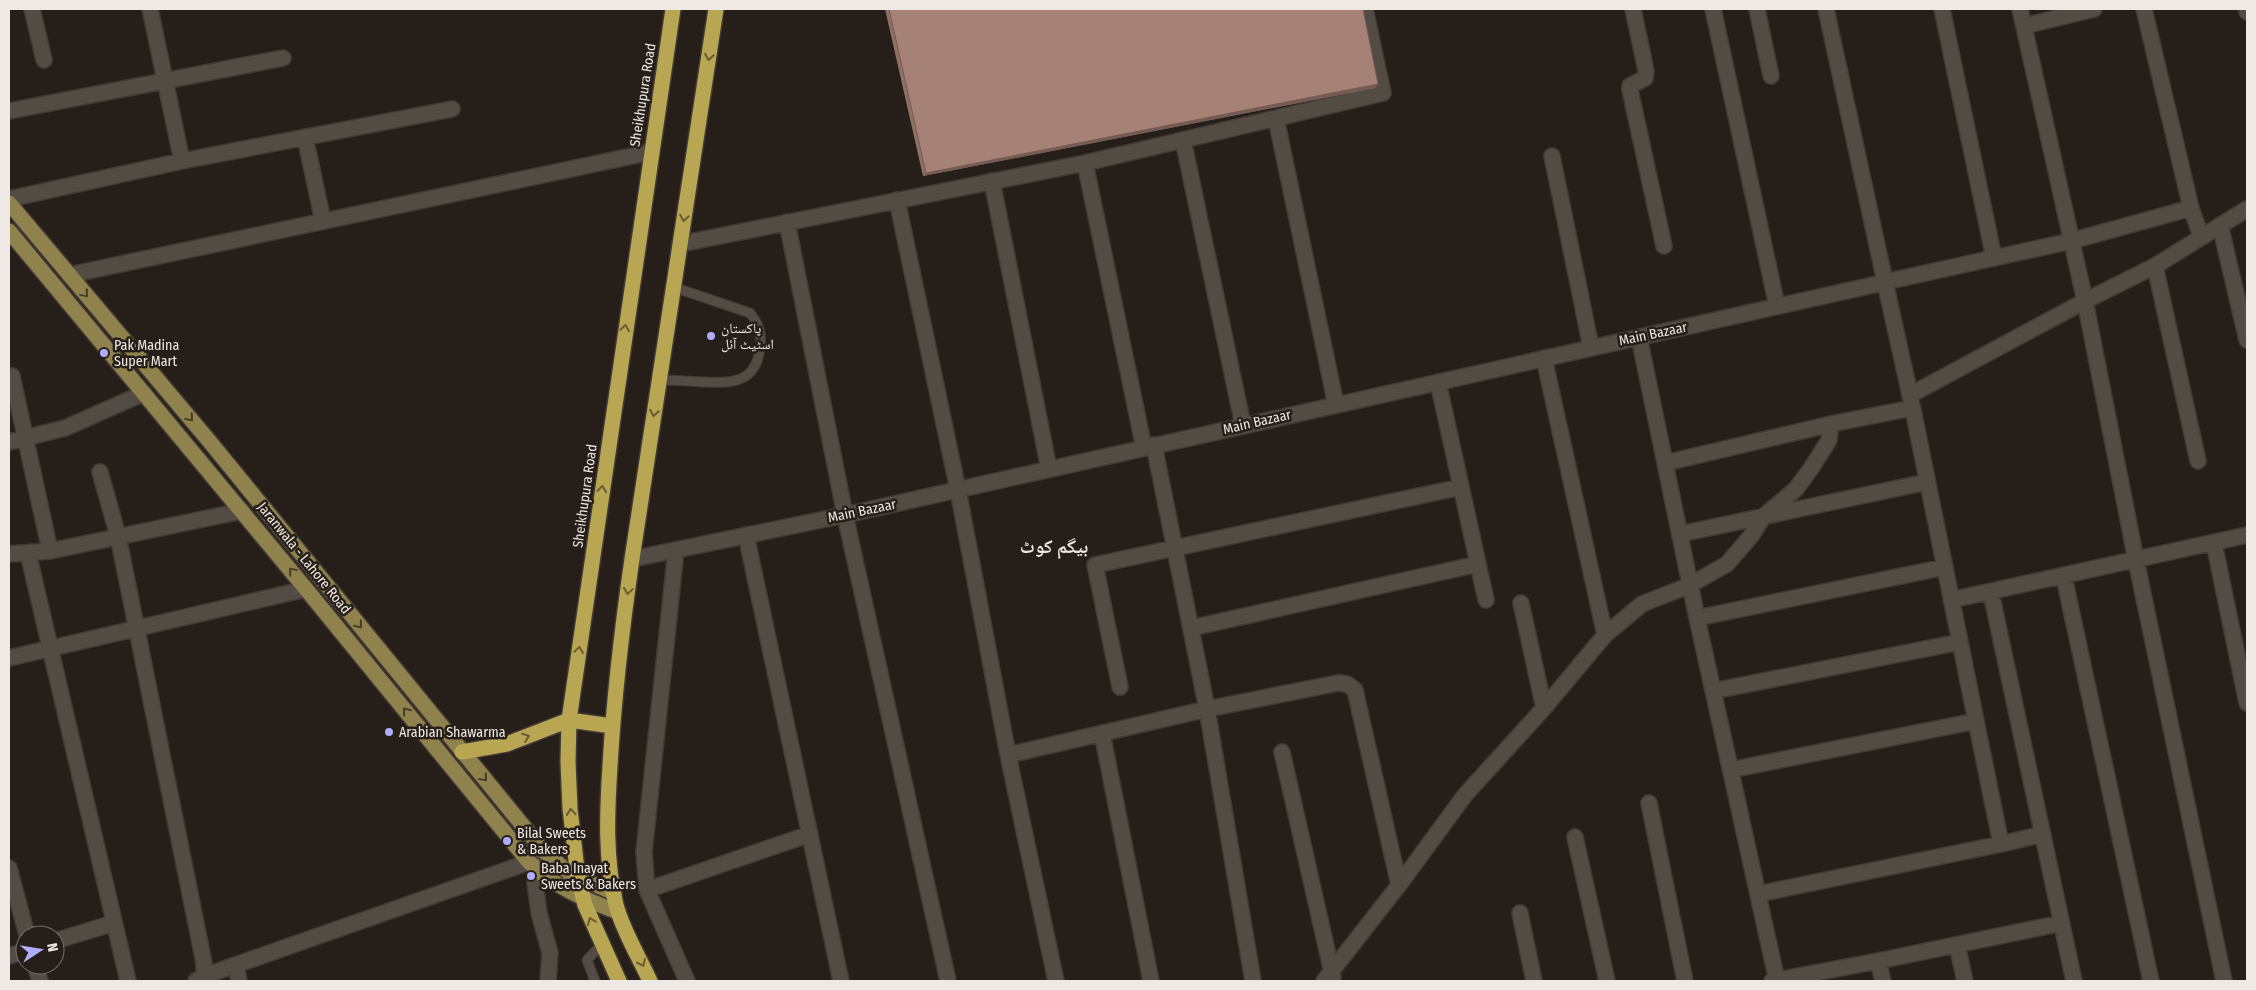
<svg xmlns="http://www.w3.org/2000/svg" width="2256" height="990" font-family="'Fira Sans Condensed','Noto Naskh Arabic',sans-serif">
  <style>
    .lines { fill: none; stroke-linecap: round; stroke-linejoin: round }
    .lane-casing { stroke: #403a35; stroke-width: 11 }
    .street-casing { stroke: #403a35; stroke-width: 18 }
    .secondary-casing { stroke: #403a35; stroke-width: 18 }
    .primary-casing { stroke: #403a35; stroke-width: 18 }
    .highway-casing { stroke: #403a35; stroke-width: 18 }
    .lane { stroke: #534c44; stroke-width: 9 }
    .street { stroke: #534c44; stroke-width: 15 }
    .secondary { stroke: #534c44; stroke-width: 15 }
    .primary { stroke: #90824c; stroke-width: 15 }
    .highway { stroke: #b9a652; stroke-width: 15 }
    .wall { fill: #8f7065 }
    .shaded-wall { fill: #745b53 }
    .building { fill: #a68276; stroke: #745b53 }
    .oneway { stroke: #685c33 }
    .oneway2 { stroke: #463d28 }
    .poi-dot { fill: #aeaefa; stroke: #261f19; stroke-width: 2 }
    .labels { text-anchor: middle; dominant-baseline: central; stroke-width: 5; stroke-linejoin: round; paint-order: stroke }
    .street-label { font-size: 14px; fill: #eee9e4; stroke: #261f19 }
    .poi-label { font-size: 14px; fill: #eee9e4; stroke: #261f19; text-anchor: start }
    .district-label { font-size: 19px; font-weight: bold; fill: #eee9e4; stroke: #261f19 }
  </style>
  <rect width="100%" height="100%" fill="#261f19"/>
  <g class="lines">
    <g class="lane-casing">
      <path id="lane" d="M659,380C674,380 688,381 702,382C731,383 756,384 760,348C762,334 759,324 750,313L673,287
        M595,981L587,960L601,945"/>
    </g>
    <g class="street-casing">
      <path id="street" d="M32,9L44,60
        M1633,9L1646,71L1645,78L1630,86V90L1664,246
        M1713,9L1777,306
        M1757,9L1771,76
        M1826,9L1885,282L1882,283
        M1942,9L1994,258
        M2020,9L2085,301L2136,560L2224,981
        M2144,9L2191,208
        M2247,9V12
        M2024,26L2094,9
        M9,111L283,58
        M1276,118L1336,405
        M305,137L323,221
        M1183,140L1243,425
        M1552,156L1591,347
        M182,161L452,109
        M1085,163L1144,448
        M992,181L1049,469
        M9,199L182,161L150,9
        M897,200L958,490L1008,755L1056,981
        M787,222L845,515L948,981
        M2220,225L2247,340
        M680,244L1085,163L1383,93L1365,9
        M2155,266L2198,461
        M69,275L651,152
        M1639,337L1697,618L1777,981
        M1544,358L1605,635
        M12,376L50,551
        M1438,382L1486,600
        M1910,395L2001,844L2043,834
        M9,442L65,428L144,393
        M1154,445L1207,709L1253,981
        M1665,463L1831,424L1912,408
        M100,472L118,536L204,963V976
        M1680,534L1927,482
        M746,535L841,981
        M2214,543L2247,703
        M676,550L644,852L647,890L687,981
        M28,553L128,981
        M2064,577L2151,981
        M1991,593L2074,981
        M1951,600L2247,535
        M1521,603L1544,708
        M1697,618L1945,567
        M1191,628L1478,564
        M9,658L306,589
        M1120,687L1095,565L1461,487
        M1713,691L1960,642
        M1102,733L1151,981
        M1282,752L1333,977
        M1008,755L1207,709L1338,683L1347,684L1355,690L1399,885
        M1730,770L1976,721
        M1649,803L1685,981
        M1575,837L1607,981
        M9,868L27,935
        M647,890L810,834
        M1758,894L2001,844
        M1520,913L1534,981
        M55,941L114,923
        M1957,945L1965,981
        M9,956L25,951
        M35,965L40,981
        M236,965L239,981
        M1324,981L1399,885L1465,795L1544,708L1605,635L1642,604L1690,585L1727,564L1751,536L1764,516L1796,489L1812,467L1829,440L1831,424
        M1772,981L1878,961
        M1883,981L1878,961L2062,923"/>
    </g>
    <g class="secondary-casing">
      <path id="secondary" d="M2201,236L2191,208L2071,241L1885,282L1910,395L2085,301L2155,266L2247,209
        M9,554L50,551L242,511
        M632,559L845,515L1882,283
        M196,981L204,976L529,862L542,849
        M548,981L550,953L539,913L535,883L553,861"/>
    </g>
    <g class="primary-casing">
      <path id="primary" d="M9,203L210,442L542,849L569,873L614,893
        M9,231L306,589L529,862C554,887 586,900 618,912"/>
    </g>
    <g class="highway-casing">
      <path id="highway" d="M462,752L507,744L569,720L612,726
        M619,981L585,905L578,878L570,809L568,762L569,720L673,9
        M650,981C639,957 623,931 616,905C605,860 607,812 610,766C614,697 622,628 632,559L716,9"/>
    </g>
    <use href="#lane" class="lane"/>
    <use href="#street" class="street"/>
    <use href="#secondary" class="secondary"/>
    <use href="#primary" class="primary"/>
    <use href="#highway" class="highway"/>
  </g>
  <path class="wall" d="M885,9H1363L1378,84L1375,88L923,176Z"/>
  <path class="shaded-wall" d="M1378,84L1375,88L923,176L926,173Z"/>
  <path class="building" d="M889,9H1363L1378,84L926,173Z"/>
  <defs><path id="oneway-chevron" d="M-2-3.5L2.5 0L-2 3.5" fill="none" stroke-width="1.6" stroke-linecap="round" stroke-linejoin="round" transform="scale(1.25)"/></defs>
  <g class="oneway">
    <use href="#oneway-chevron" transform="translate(709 57) rotate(99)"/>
    <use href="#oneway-chevron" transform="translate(684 218) rotate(99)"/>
    <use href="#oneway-chevron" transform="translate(625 328) rotate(-82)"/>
    <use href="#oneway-chevron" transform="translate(654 413) rotate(99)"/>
    <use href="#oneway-chevron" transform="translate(602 489) rotate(-82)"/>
    <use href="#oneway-chevron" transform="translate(628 591) rotate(98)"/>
    <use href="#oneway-chevron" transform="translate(579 650) rotate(-82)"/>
    <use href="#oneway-chevron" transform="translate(526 737) rotate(-21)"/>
    <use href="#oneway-chevron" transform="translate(571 812) rotate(-95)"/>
    <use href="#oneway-chevron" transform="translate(591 921) rotate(-113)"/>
    <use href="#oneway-chevron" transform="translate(642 963) rotate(65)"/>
  </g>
  <g class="oneway2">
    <use href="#oneway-chevron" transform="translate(85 294) rotate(50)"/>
    <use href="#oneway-chevron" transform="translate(190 418) rotate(50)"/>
    <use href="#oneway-chevron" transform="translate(292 571) rotate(-130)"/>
    <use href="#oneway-chevron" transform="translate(359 625) rotate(51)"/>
    <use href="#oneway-chevron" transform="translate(406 711) rotate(-129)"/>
    <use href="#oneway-chevron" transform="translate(484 778) rotate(50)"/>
  </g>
  <g class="poi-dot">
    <circle cx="711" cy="336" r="5"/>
    <circle cx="104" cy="353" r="5"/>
    <circle cx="389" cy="732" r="5"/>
    <circle cx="507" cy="841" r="5"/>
    <circle cx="531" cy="876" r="5"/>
  </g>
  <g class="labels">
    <g class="street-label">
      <text transform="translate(643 95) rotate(-81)">Sheikhupura Road</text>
      <text transform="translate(1653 334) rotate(-12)">Main Bazaar</text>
      <text transform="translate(1257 422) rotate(-13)">Main Bazaar</text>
      <text transform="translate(585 496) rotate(-82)">Sheikhupura Road</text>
      <text transform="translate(862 511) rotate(-12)">Main Bazaar</text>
      <text transform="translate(304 558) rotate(51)">Jaranwala - Lahore Road</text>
    </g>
    <g class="poi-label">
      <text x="721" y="328">پاکستان<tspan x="721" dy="16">اسٹیٹ آئل</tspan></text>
      <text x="114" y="345">Pak Madina<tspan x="114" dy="16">Super Mart</tspan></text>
      <text x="399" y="732">Arabian Shawarma</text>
      <text x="517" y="833">Bilal Sweets<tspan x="517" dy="16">&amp; Bakers</tspan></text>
      <text x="541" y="868">Baba Inayat<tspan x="541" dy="16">Sweets &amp; Bakers</tspan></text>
    </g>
    <g class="district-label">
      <text x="1054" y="546">بیگم کوٹ</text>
    </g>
  </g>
  <rect width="2256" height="990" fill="none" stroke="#eee9e4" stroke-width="20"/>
  <g transform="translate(40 950) rotate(78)"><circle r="24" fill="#261f19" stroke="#76706a"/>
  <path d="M0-4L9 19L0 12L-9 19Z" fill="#aeaefa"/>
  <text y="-8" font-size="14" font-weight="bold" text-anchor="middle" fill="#eee9e4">N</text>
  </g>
</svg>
